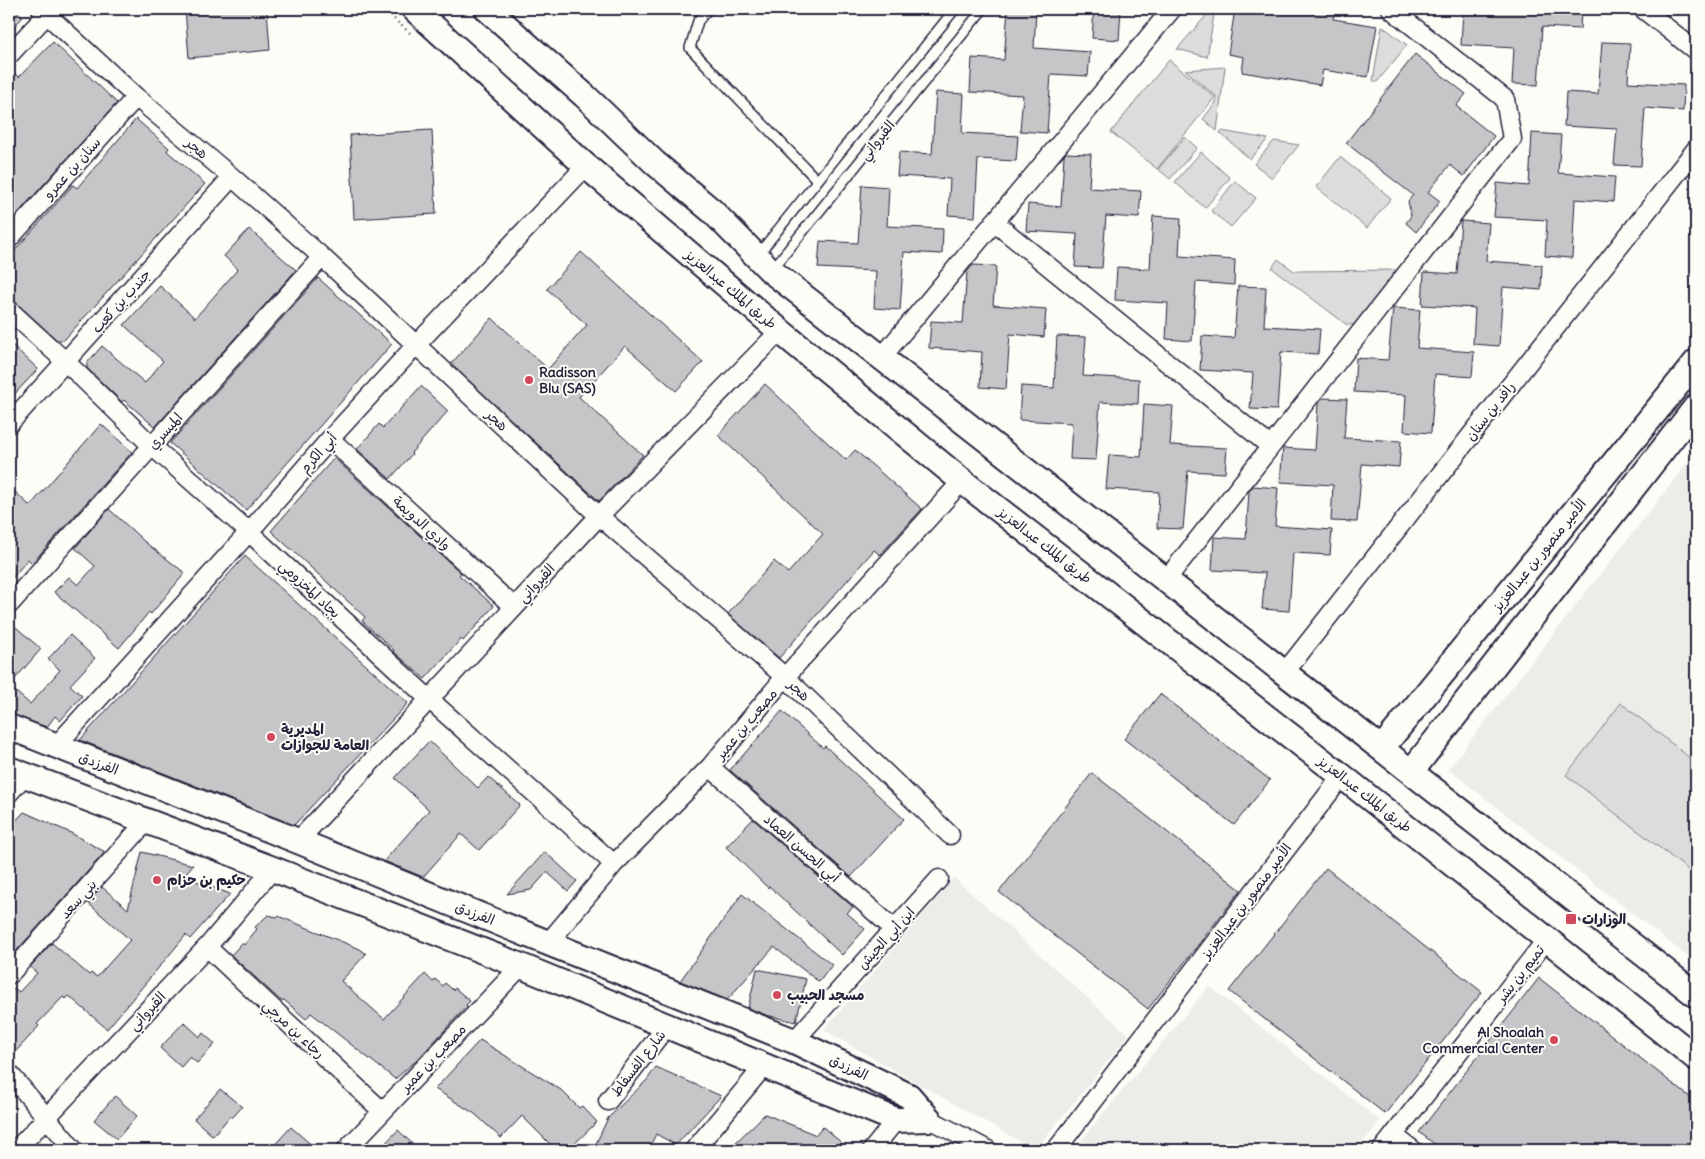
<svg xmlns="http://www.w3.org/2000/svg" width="1705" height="1159" font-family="Delius,'Playpen Sans Arabic',sans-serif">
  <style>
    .built { fill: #ecece9 }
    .green { fill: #dddcdb; stroke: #807f8b }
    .building { fill: #c6c6c8; stroke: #22223b }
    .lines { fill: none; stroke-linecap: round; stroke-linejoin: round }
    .lane-casing { stroke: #22223b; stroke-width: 12 }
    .street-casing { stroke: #22223b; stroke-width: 21 }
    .secondary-casing { stroke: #22223b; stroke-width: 28 }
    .path { stroke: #22223b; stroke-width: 2.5; stroke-dasharray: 1 4; stroke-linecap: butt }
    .lane { stroke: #fdfcf7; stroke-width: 9 }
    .street { stroke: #fdfcf7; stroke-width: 18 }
    .secondary { stroke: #fdfcf7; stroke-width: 24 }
    .poi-dot { fill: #d1495b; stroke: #fdfcf7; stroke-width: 2 }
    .labels { text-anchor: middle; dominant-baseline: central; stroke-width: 4; stroke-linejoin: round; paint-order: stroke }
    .street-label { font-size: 14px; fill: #22223b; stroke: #fdfcf7 }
    .poi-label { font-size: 14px; font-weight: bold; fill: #22223b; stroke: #fdfcf7; text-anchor: start }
  </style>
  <rect width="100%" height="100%" fill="#fdfcf7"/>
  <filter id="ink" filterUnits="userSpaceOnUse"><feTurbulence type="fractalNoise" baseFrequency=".02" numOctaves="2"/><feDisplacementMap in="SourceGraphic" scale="10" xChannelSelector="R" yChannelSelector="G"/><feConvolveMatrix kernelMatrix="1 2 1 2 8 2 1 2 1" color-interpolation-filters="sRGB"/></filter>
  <g filter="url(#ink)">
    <path class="built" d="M1696,452V963L1448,769Z
      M954,878L1129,1035L1035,1150L824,1030Z
      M1209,986L1380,1121L1357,1150H1073Z"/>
    <path class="green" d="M1212,9H1215L1207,57L1177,49Z
      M1382,26L1407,45L1377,82L1373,81Z
      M1169,60L1215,97L1157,169L1111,132Z
      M1225,67L1217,131L1203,119L1216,102V96L1185,70Z
      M1221,131L1268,139L1250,159L1220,133Z
      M1185,137L1197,148L1170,179L1158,169Z
      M1274,141L1299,145L1272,178L1254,164Z
      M1201,152L1230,178L1205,208L1175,182Z
      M1340,157L1391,198L1367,228L1316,187Z
      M1235,181L1256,198L1231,227L1211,211Z
      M1278,259L1294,271L1398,270L1358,324L1347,325L1272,268Z
      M1621,703L1696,763V876L1566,775Z"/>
    <path class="building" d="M9,9H15L23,17L9,32Z
      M185,9H267L270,50L189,58Z
      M1008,9L1036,10L1034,48L1090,52L1088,76L1051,74L1047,133L1020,131L1023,95L970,92L972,58L1004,60Z
      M1094,9H1121L1119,40L1092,38Z
      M1235,9H1335L1333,19L1377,26L1368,77L1323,70L1320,85L1242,72L1244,57L1228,54Z
      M1496,9H1581L1580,29L1542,27L1538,85L1512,84L1514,48L1461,45L1463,11L1496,13Z
      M53,42L117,103L9,223V80L15,74L19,77Z
      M1602,42L1630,43L1628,82L1684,85L1683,111L1645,108L1641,166L1614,165L1617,129L1564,126L1566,92L1598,94Z
      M1415,54L1466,94L1456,106L1494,136L1464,176L1450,165L1428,192L1440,201L1416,232L1406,223L1411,216L1408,201L1413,195L1346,143Z
      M936,92L964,94L962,133L1018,136L1016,161L978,159L975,217L948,215L950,179L897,176L899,152L932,154Z
      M136,119L169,148L167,151L205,184L64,340H57L9,296V257L73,185L77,188Z
      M432,130L436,214L354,219L350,135Z
      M1532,133L1561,135L1558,173L1615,177L1613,202L1575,199L1572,258L1545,256L1547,220L1494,217L1497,183L1529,186Z
      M1066,153L1091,154L1089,188L1141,191L1139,218L1106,216L1102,268L1075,267L1077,234L1026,231L1028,204L1061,207L1064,155Z
      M862,185L889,187L887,226L943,229L942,254L904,252L900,310L874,308L876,271L818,268L820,241L858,243Z
      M1153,216L1181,218L1179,256L1235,260L1234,285L1196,282L1192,341L1166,339L1168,303L1115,300L1117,267L1150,269Z
      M1461,221L1489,223L1486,261L1542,265L1541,290L1503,287L1499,346L1473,344L1475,308L1422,305L1424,272L1457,274Z
      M249,229L296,270L155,427L124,400L122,402L87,368V363L102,346L145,383L163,361L124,325L160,286L195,318L238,269L224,256Z
      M581,252L703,362L676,391L625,346L579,397L643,455L599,501L451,364L492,318L548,369L587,325L547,289Z
      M973,265L996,266L993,305L1046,309L1044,337L1010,334L1006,389L980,387L982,352L929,348L931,321L963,323L967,272Z
      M318,278L392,344L246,510L170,443Z
      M1238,286L1266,287L1264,326L1320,329L1318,354L1281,352L1277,410L1250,409L1253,373L1200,370L1202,336L1234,338Z
      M1393,308L1420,310L1417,348L1474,352L1472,377L1435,374L1431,433L1404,431L1406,395L1354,392L1356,358L1388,360Z
      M1057,336L1086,337L1083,376L1139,379L1138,404L1100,402L1096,460L1070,459L1072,423L1019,420L1021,386L1054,388Z
      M9,342L38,369L9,400Z
      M765,384L846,460L855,450L922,509L880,555L874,550L779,658L728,614L774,561L788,573L823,534L718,435Z
      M421,386L448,411L411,453L412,454L390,479L357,449L379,424L383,428Z
      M1322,398L1347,399L1344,438L1401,441L1399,467L1362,464L1357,522L1331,521L1333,485L1280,482L1283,448L1315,450L1318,404Z
      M1144,404L1173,406L1170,445L1227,448L1225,473L1188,471L1183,529L1157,528L1159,492L1106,489L1109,455L1141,457Z
      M101,424L132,452L32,563L28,559L9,582V486L30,506Z
      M334,458L461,573L459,575L494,606L463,641L461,639L425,679L393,651L394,650L362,621L365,617L271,531Z
      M1253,486L1278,488L1275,526L1332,530L1330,555L1293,553L1289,611L1262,609L1265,573L1212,570L1214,537L1246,539L1249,491Z
      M109,509L146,543L185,573L151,614L149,612L119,648L54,592L69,577L78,585L95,566L75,548Z
      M245,556L408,703L294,825L80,740Z
      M9,621L41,649L9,686L30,704L60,670L48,659L70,635L95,658L70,685L82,696L60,721L55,716L47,727L9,714Z
      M1160,694L1270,780L1234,825L1124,739Z
      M782,711L823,748L825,746L904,819L851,877L730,770Z
      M429,741L478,788L488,777L520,805L479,850L461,834L423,877L384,861L429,810L395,778Z
      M1092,773L1241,890L1148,1009L999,892Z
      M24,812L71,833L105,852L9,959V828Z
      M753,819L853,907L847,913L865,929L842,955L769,886L768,888L726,847Z
      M142,852L193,865L183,876L230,894L190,939L186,935L107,1029L69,996L66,999L63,997L37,1024L39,1026L9,1059V994L14,988L19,992L37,973L30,967L52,943L89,975L91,973L97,977L130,940L88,903L102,887L128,909Z
      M545,852L577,881L568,891L547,872L531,890L507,894Z
      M1326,868L1482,992L1385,1114L1229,991Z
      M742,894L832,965L819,982L774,947L727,1000L680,981Z
      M268,915L277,917L278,916L360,949L366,954L341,981L384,1019L425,974L433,982L435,979L443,986L445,983L453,990L455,988L470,1001L466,1005L467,1006L418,1059L395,1079L311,1013L306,1019L284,1000L281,1001L231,955L242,943L244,945L257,929L255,927Z
      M757,969L806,979L796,1022L766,1015L748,1008Z
      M1539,978L1696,1102V1150H1442L1419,1132Z
      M184,1022L200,1037L203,1033L215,1044L197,1063L190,1057L181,1067L160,1048Z
      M480,1040L561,1090L579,1108L582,1106L597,1122L568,1150H556L522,1116L501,1138L475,1114L435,1089Z
      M656,1067L721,1096L676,1145L656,1134L648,1150H593L608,1118L647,1080Z
      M220,1089L242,1107L232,1118L230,1116L213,1136L194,1119Z
      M115,1096L137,1116L117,1139L94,1120Z
      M765,1114L816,1135L823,1127L850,1150H810L800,1142L793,1150H728Z
      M291,1127L317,1150H270Z
      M398,1130L419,1150H379Z"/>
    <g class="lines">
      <g class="lane-casing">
        <path id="lane" d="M708,9L698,21L690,48L817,180
          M757,256L955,9
          M771,271L983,9"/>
      </g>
      <g class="street-casing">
        <path id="street" d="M41,9L136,97L232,177L322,257L599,516L785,677L950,835
          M1643,9L1696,51
          M9,55L52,9
          M994,222L1270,446
          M9,239L136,97
          M9,310L66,362L152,446L249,532L429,699L614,864
          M882,357L1172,9
          M9,424L232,177
          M330,439L514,607
          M1166,580L1512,139L1505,99L1391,9
          M9,605L322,257
          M1285,672L1696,149
          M56,746L249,532L330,439L417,344L586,166
          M710,767L894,929
          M9,793L25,775
          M298,841L599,516L780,331
          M548,943L614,864L710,767L785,677L962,481
          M207,947L382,1111
          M9,975L146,822
          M794,1041L939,879
          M9,1073L74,1150
          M608,1101L667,1026
          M929,1119L988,1150
          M1394,1136L1413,1150
          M16,1150L207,947L273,869
          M346,1150L521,966
          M694,1150L765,1065
          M872,1150L896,1120
          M1056,1150L1342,776
          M1382,1150L1547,939"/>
      </g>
      <g class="secondary-casing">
        <path id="secondary" d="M414,9L586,166L780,331L962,481L1342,776L1696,1058
          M487,9L585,96L655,163L712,211L771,271L1696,995
          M9,727L298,841L548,943L794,1041L909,1096L929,1119
          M1382,748L1696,362
          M9,769L273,869L521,966L896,1120L929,1119
          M1411,772L1696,407"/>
      </g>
      <path class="path" d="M383,9L411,34"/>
      <use href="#lane" class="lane"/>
      <use href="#street" class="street"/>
      <use href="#secondary" class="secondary"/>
    </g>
  </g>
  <g class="poi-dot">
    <circle cx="529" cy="380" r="5"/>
    <circle cx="271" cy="737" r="5"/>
    <circle cx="157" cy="880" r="5"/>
    <rect x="1565" y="913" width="12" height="12" rx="2.5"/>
    <circle cx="777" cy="995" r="5"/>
    <circle cx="1554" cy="1040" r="5"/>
  </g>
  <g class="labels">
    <g class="street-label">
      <text transform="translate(877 140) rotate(-51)">القيرواني</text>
      <text transform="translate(197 148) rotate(40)">هجر</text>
      <text transform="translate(72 168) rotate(-48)">سنان بن عمرو</text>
      <text transform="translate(731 289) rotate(40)">طريق الملك عبدالعزيز</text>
      <text transform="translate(121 301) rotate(-48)">جندب بن كعب</text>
      <text transform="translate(1490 411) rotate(-52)">رافد بن سنان</text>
      <text transform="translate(497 420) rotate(43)">هجر</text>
      <text transform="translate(165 431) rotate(-48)">الميسري</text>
      <text transform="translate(318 453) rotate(-49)">أبي الكرم</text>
      <text transform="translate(422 523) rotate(42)">وادي الدويمة</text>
      <text transform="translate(1045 545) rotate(38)">طريق الملك عبدالعزيز</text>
      <text transform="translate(1539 555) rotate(-51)">الأمير منصور بن عبدالعزيز</text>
      <text transform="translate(536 583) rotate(-47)">القيرواني</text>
      <text transform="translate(310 589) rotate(43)">بجاد المخزومي</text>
      <text transform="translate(799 690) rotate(44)">هجر</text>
      <text transform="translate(746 724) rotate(-50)">مصعب بن عمير</text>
      <text transform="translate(99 763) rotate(21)">الفرزدق</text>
      <text transform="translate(1365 794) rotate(38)">طريق الملك عبدالعزيز</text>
      <text transform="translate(802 848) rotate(41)">أبي الحسن العماد</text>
      <text transform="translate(78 899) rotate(-48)">بني سعد</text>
      <text transform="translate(1246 901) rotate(-53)">الأمير منصور بن عبدالعزيز</text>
      <text transform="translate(475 913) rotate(22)">الفرزدق</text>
      <text transform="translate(886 938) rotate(-48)">ابن أبي الجيش</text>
      <text transform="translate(1520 974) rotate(-52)">تميم بن بشر</text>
      <text transform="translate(147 1011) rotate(-47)">القيرواني</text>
      <text transform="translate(294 1029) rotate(43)">رجاء بن مرجي</text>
      <text transform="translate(433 1058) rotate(-46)">مصعب بن عمير</text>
      <text transform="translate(638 1063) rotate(-52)">شارع الفسفاط</text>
      <text transform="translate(849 1067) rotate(26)">الفرزدق</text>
    </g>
    <g class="poi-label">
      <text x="539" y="372">Radisson<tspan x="539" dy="16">Blu (SAS)</tspan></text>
      <text x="281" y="729">المديرية<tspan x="281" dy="16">العامة للجوازات</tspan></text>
      <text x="167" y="880">حكيم بن حزام</text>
      <text x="1582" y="919">الوزارات</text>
      <text x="787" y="995">مسجد الحبيب</text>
      <text x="1544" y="1032" text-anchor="end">Al Shoalah<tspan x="1544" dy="16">Commercial Center</tspan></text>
    </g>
  </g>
  <rect width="1705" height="1159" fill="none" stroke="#fdfcf7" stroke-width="30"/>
  <rect x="15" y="15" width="1675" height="1129" fill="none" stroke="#22223b" stroke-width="2" filter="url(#ink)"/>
</svg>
